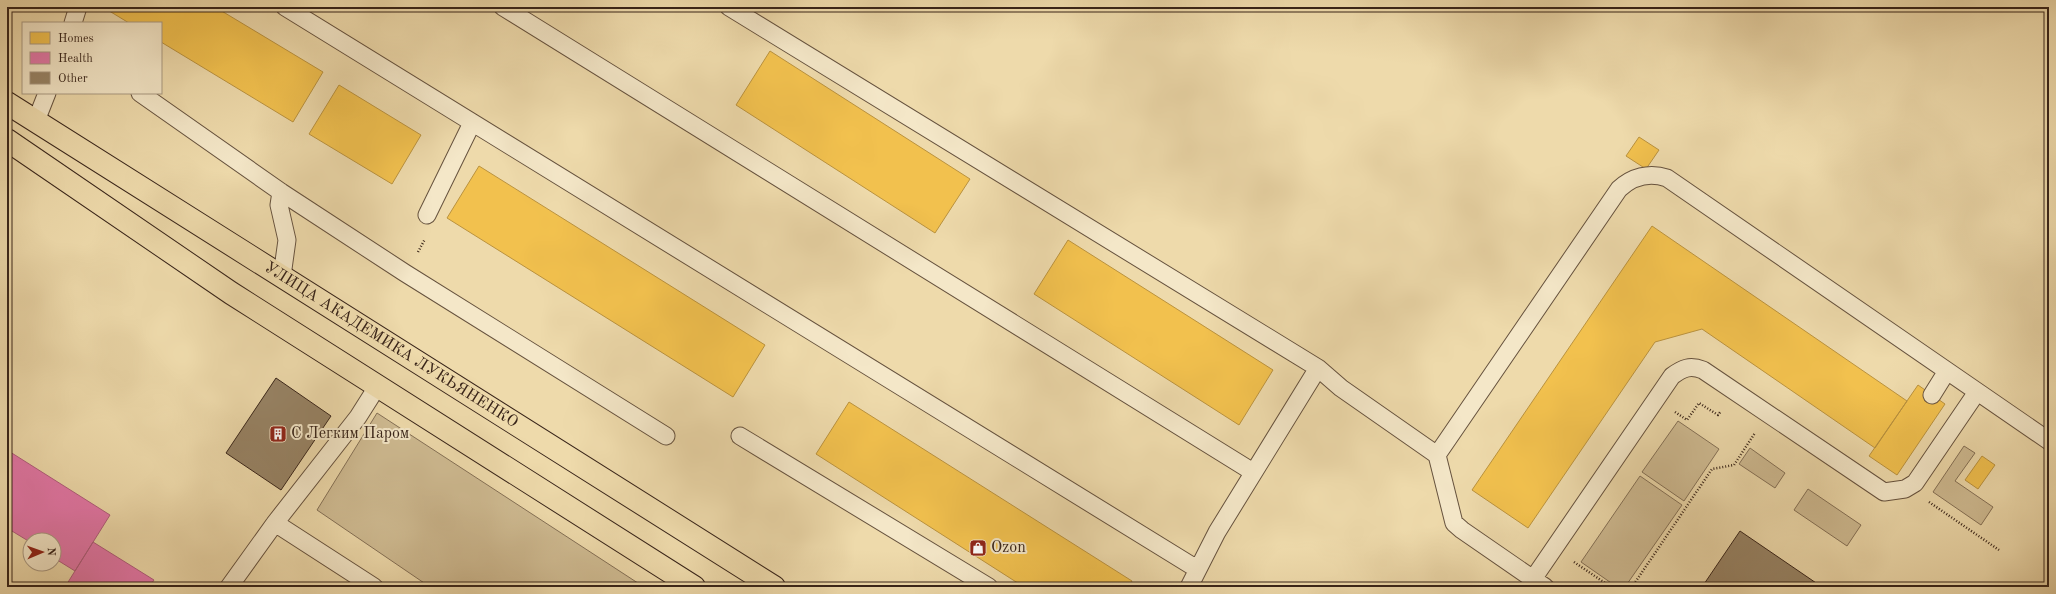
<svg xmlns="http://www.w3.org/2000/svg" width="2056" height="594" font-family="'Old Standard TT',serif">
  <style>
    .green { fill: #cfbb92; stroke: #847056 }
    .homes { fill: #f2c14e; stroke: #ba923e }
    .health { fill: #e377a8; stroke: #b05e7d }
    .building { fill: #978365; stroke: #382419 }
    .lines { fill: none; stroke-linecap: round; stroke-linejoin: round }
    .service-casing { stroke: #66523e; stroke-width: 19 }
    .trunk-casing { stroke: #382419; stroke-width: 24 }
    .path { stroke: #382419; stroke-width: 2.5; stroke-dasharray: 1 2; stroke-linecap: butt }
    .service { stroke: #f4e7c8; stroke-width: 17 }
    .trunk { stroke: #eedaab; stroke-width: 22 }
    .labels { text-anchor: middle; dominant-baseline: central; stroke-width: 4; stroke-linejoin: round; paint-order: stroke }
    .street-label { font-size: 16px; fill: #382419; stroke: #f4e7c8 }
    .poi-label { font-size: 16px; fill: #382419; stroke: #f4e7c8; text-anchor: start }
  </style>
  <rect width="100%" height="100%" fill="#eedaab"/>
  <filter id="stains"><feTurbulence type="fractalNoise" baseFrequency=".005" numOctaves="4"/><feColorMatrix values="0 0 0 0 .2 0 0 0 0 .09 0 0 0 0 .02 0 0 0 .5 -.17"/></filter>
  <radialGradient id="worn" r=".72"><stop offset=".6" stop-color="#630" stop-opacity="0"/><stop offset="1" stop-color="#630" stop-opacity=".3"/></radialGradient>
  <path class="green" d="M377,413L644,587H430L317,510Z
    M1678,421L1719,449L1684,501L1642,472Z
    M1964,446L1975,453L1955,481L1993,507L1981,525L1933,492Z
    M1750,448L1785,473L1775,488L1739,464Z
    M1640,476L1682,505L1625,587H1617L1581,562Z
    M1808,489L1861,525L1847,546L1794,510Z"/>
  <path class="homes" d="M107,7H215L323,72L293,122L161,42V23H129L106,9Z
    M770,51L970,179L935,233L736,105Z
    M339,85L421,135L392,184L309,134Z
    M1639,137L1659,150L1646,169L1626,156Z
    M479,166L765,345L733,397L447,218Z
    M1652,226L1907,401L1875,448L1702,329L1655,342L1528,528L1472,490Z
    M1068,240L1273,370L1239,425L1034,294Z
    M1918,385L1945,404L1897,475L1869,456Z
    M849,402L1132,581L1129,587H1024L816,454Z
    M1982,456L1995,465L1978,489L1965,480Z"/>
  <path class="health" d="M7,450L110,515L75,571L54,558V540H30V542L7,528Z
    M93,542L154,580L149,587H65Z"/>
  <path class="building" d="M276,378L331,416L281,490L226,453Z
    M1740,531L1822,587H1702Z"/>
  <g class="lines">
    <g class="service-casing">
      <path id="service" d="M285,7L1197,569
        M503,7L1253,472
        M729,7L1318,368L1217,532L1189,587
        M73,23L78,7
        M140,93L281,192L405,273L666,436
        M36,121L47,93
        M281,192L279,205L287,240L282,276
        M427,215L472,123
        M1318,368L1341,388L1437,455L1619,189C1632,177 1649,172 1667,178L2049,441
        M1932,395L1947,371
        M740,436L989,587
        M1437,455L1454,523L1462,530L1533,579L1672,376C1683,368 1690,365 1703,370L1884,492L1905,489L1915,483L1977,392
        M1533,579L1545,587
        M229,587L275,523
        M374,587L275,523L358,417L377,387"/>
    </g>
    <g class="trunk-casing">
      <g id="trunk">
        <path id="s1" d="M7,103L774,587"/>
        <path d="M7,140L231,293L694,587"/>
      </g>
    </g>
    <path class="path" d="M418,252L425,239
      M1675,412L1687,420L1699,403L1718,415L1721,411
      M1929,502L1999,550
      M1574,562L1611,587
      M1632,587L1712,469L1734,465L1755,433"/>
    <use href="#service" class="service"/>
    <use href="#trunk" class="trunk"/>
  </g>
  <defs>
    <g id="building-square" transform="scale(0.9)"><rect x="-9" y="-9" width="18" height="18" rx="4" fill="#8f2418" stroke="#f4e7c8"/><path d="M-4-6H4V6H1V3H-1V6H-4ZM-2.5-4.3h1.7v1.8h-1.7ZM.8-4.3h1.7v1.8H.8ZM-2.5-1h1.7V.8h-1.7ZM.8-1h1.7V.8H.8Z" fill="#fff"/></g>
    <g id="shop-square" transform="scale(0.9)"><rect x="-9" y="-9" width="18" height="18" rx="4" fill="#8f2418" stroke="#f4e7c8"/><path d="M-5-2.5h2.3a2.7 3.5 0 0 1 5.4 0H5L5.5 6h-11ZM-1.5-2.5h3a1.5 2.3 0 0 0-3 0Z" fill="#fff"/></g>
  </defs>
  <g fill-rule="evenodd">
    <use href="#building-square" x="278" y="434"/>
    <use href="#shop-square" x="978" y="548"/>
  </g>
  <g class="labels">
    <g class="street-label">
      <text stroke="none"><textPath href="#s1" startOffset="454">УЛИЦА АКАДЕМИКА ЛУКЬЯНЕНКО</textPath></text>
    </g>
    <g class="poi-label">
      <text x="291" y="434">С Легким Паром</text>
      <text x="991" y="548">Ozon</text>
    </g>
  </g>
  <rect width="2056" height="594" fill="none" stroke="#eedaab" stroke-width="24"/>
  <rect x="8" y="8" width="2040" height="578" fill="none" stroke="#382419" stroke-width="2"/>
  <rect x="12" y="12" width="2032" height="570" fill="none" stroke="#382419"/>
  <rect x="22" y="22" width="140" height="72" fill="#f4e7c8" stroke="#a99982"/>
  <rect x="30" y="32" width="20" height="12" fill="#f2c14e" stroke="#a99982"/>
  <text x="58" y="42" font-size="12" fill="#382419">Homes</text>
  <rect x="30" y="52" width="20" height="12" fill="#e377a8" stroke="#a99982"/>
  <text x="58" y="62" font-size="12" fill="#382419">Health</text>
  <rect x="30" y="72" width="20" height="12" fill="#978365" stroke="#a99982"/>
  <text x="58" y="82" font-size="12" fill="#382419">Other</text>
  <g transform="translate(42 552) rotate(88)"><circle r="19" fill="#f4e7c8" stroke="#a99982"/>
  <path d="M0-3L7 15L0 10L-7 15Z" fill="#8f2418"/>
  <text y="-6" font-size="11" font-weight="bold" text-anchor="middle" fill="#382419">N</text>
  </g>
  <rect width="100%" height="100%" filter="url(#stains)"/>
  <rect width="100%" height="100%" fill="url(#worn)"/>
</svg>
